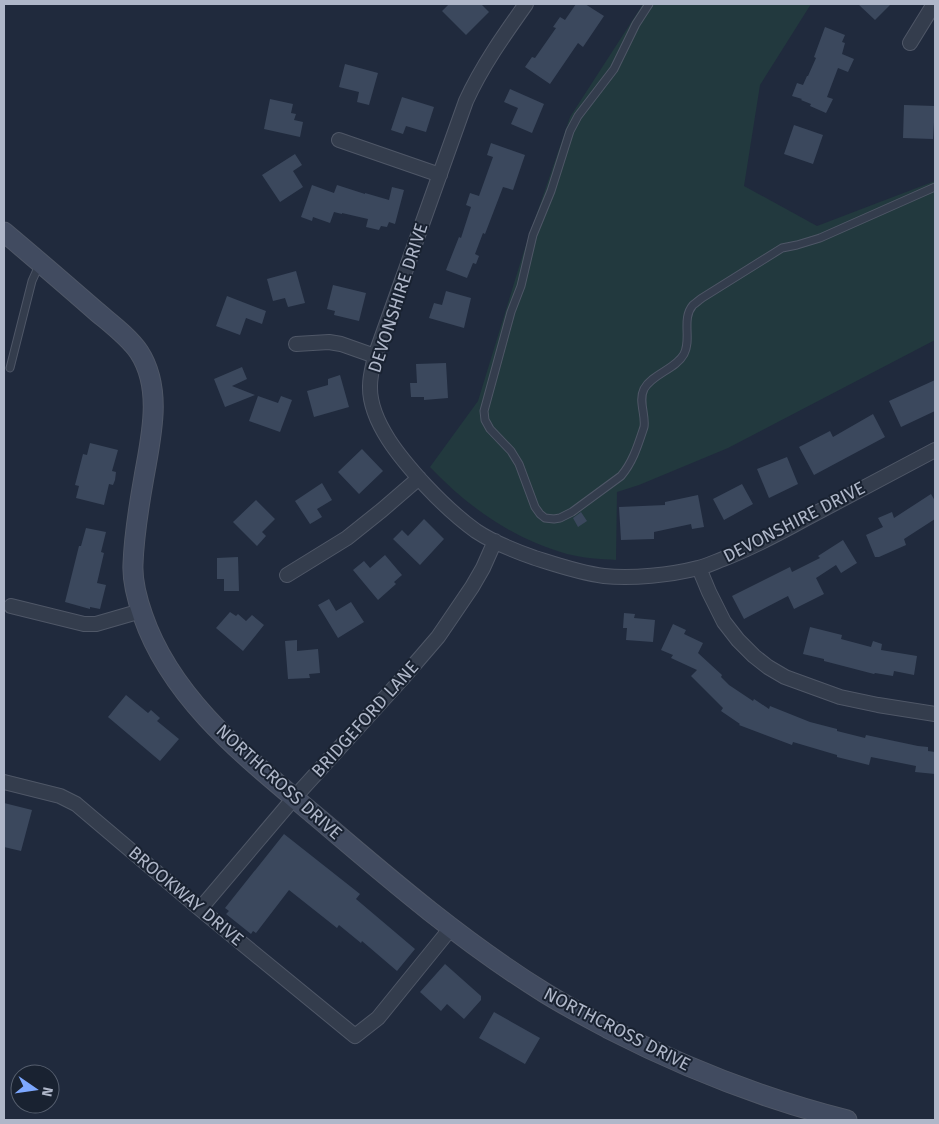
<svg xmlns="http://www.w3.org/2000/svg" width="939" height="1124" font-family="'Fira Sans',sans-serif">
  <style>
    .green { fill: #22393e }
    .building { fill: #3b485d }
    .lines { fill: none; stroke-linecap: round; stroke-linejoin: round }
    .lane-casing { stroke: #4f5767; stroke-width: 9 }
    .street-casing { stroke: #4f5767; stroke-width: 16 }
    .secondary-casing { stroke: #4f5767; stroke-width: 21 }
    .lane { stroke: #343d4d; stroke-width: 7 }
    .street { stroke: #343d4d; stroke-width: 14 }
    .secondary { stroke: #414b60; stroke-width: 19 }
    .labels { text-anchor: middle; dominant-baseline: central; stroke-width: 4; stroke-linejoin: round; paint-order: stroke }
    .street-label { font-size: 18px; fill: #afb7c9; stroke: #192231 }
  </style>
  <rect width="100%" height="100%" fill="#202a3d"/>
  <path class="green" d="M643,4H811L760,85L744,186L817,226L935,181V340L728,448L639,485L617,492L616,560C600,559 583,558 567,554C513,539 468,507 430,467L478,401L523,254L570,117Z"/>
  <path class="building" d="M449,4H481L489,12L466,35L442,11Z
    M576,4H585L604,16L583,47L578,43L550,84L525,67L532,57L535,58L556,28L553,27L560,17L565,20Z
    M858,4H891L875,20Z
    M825,27L845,35L842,42L845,43L842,54L854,59L848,72L838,68L827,97L833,99L826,113L810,106L811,104L801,100L802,99L792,96L797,83L803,85L807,76H808L816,58L814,57Z
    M345,64L378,73L369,105L357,102L359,92L339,87Z
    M510,89L544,104L532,133L511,124L518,108L504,102Z
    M402,97L434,107L426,132L406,126L403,134L391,130Z
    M270,99L293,104L291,113L296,114L294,120L303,122L300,137L264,129Z
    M904,105L935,106L933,139L903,138Z
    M794,125L823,135L813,164L784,154Z
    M491,143L525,155L513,190L503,187L485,234L483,233L475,254L479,256L476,264L473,263L467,278L446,270L459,237L461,238L471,207L466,205L470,193L479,196L493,157L487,155Z
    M295,154L302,165L293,171L303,187L280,202L262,175Z
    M312,185L334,193L337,185L365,194V193L389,200L392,187L404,190L395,224L389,222L387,227L381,226L379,230L366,227L368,219L342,213V214L334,212L330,223L313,217L312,221L301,217Z
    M296,271L305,303L288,307L285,298L273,301L267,279Z
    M333,285L366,293L359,321L334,315L335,311L327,309Z
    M446,291L471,298L464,328L429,318L434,303L442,305Z
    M227,296L266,311L262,324L246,318L240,335L216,326Z
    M446,363L448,398L424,400V397H411L410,383H417L416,364Z
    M242,367L247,379L232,386L255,395L225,407L214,379Z
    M340,375L349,407L314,417L307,391L328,385V379Z
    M935,380V411L901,427L889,401Z
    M258,396L278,403L281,396L292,400L280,432L249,421Z
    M873,414L885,437L814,475L799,447L830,431L833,437Z
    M90,443L118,450L112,471L116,472L115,480L113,485L109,484L104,505L76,498L79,486L75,485L83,454L87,455Z
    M362,449L383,471L359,494L338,472Z
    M787,457L798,484L769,498L757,469Z
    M322,483L332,500L317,509L322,517L310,524L295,501Z
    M742,484L753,504L724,520L713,499Z
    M931,494L935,501V519L904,539L906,545L879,557H875L866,535L883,527L878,518L892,512L894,518Z
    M698,495L704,527L692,529L691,524L654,532V539L621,540L619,507L665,505V502Z
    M256,500L275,519L262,532L266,536L257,546L233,522Z
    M581,512L587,521L578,527L573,518Z
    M424,519L444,539L420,565L393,539L402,530L408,536Z
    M86,528L106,532L101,552L104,553L97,583L106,585L100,609L90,607V609L65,602L79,546H81Z
    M843,540L857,563L841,573L836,565L816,578L824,594L794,609L788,596L744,619L732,596L790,567L792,572L820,558L818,556Z
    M385,555L402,575L394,582L396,584L378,600L353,570L364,561L370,568Z
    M238,557L239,591H224V579H217V558Z
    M329,599L336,611L351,602L364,622L338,638L318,605Z
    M230,612L236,616L238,614L246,621L252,615L264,625L243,651L216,628Z
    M624,613L635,614L634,618L655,620L653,642L626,640L627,628H623Z
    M673,624L686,630L684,634L703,643L698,653L722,675L721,677L729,685L753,701L754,699L769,709L770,706L810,722L837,729V731L865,738L866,735L918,746L928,747V751L935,752V774L915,772L916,766L871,757L869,765L837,757V755L793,742L792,745L739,725L740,724L721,711L723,708L691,676L697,670L671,658L673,655L661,650Z
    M810,627L842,635L841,639L871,647L873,641L882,644L881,650L917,656L914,675L894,671L893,676L875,673L874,674L824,661V659L803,654Z
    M297,640V651L318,649L320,673L309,674L310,678L288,679L285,641Z
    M126,695L148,713L151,710L160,718L157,721L179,739L160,761L108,717Z
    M4,803L32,810L21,851L4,847Z
    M284,834L360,894L356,899L415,949L397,971L362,941L361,943L339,925L337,928L289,890L256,933L253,931L251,934L226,914L229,911L225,908Z
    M445,964L481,996V1000L464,1019L447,1004L441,1011L420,992Z
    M494,1012L540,1038L525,1064L479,1038Z"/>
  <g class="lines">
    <g class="lane-casing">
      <path id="lane" d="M649,4L636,24L614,69L578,116L570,131L551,191L533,235L521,286L511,312L484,411L485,420L490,429L511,451L519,464L535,507L540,514L545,518L554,519L560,518L572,512L621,476C633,462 638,445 644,427C646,415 638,401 644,389C652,374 676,369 684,354C692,339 681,319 693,305C696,303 699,300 702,298L782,248L797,245L820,238L935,187
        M10,368L32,281L40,263"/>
    </g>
    <g class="street-casing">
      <path id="street" d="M526,4C504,35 482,66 466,101L375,356C373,366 370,375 370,386C369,422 402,460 426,486C441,502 458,518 476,531C494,543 515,551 535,558C557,565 580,573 604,576C632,579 671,575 698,568C707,566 715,562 723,559C751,548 778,534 805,519C848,496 891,473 935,450
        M910,43L934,4
        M339,140L440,175
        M296,344L329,342L341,344L375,356
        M699,568L709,592L724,622L738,640L754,656L768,667L785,677L840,697L878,705L935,714
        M287,575L347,538L382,510L419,478
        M11,606L84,624H96L141,611
        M4,782L60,796L76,804L200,909L355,1036L378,1018L451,928
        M200,909L294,798L401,680L438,637L453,615L472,587L483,568L495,541"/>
    </g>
    <g class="secondary-casing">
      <path id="secondary" d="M4,232C35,258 65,284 96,311C110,323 129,337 139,352C163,389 151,437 144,477C139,505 134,535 133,564C132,582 137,599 143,616C172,700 246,757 311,812C386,876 461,941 545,993C566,1006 587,1017 609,1029C685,1068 764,1099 847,1120"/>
    </g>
    <use href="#lane" class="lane"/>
    <use href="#street" class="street"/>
    <use href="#secondary" class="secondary"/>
  </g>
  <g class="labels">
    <g class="street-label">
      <text transform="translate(398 298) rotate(-72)">DEVONSHIRE DRIVE</text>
      <text transform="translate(794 522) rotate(-27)">DEVONSHIRE DRIVE</text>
      <text transform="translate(365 719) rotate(-48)">BRIDGEFORD LANE</text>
      <text transform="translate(279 782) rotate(42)">NORTHCROSS DRIVE</text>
      <text transform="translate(186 896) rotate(40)">BROOKWAY DRIVE</text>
      <text transform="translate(617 1029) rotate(27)">NORTHCROSS DRIVE</text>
    </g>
  </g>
  <rect width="939" height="1124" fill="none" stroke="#afb7c9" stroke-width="10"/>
  <g transform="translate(35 1089) rotate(103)"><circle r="24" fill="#192231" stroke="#555e6e"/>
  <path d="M0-4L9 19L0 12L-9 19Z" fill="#7da8ff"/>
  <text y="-8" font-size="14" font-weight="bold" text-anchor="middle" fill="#afb7c9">N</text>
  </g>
</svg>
